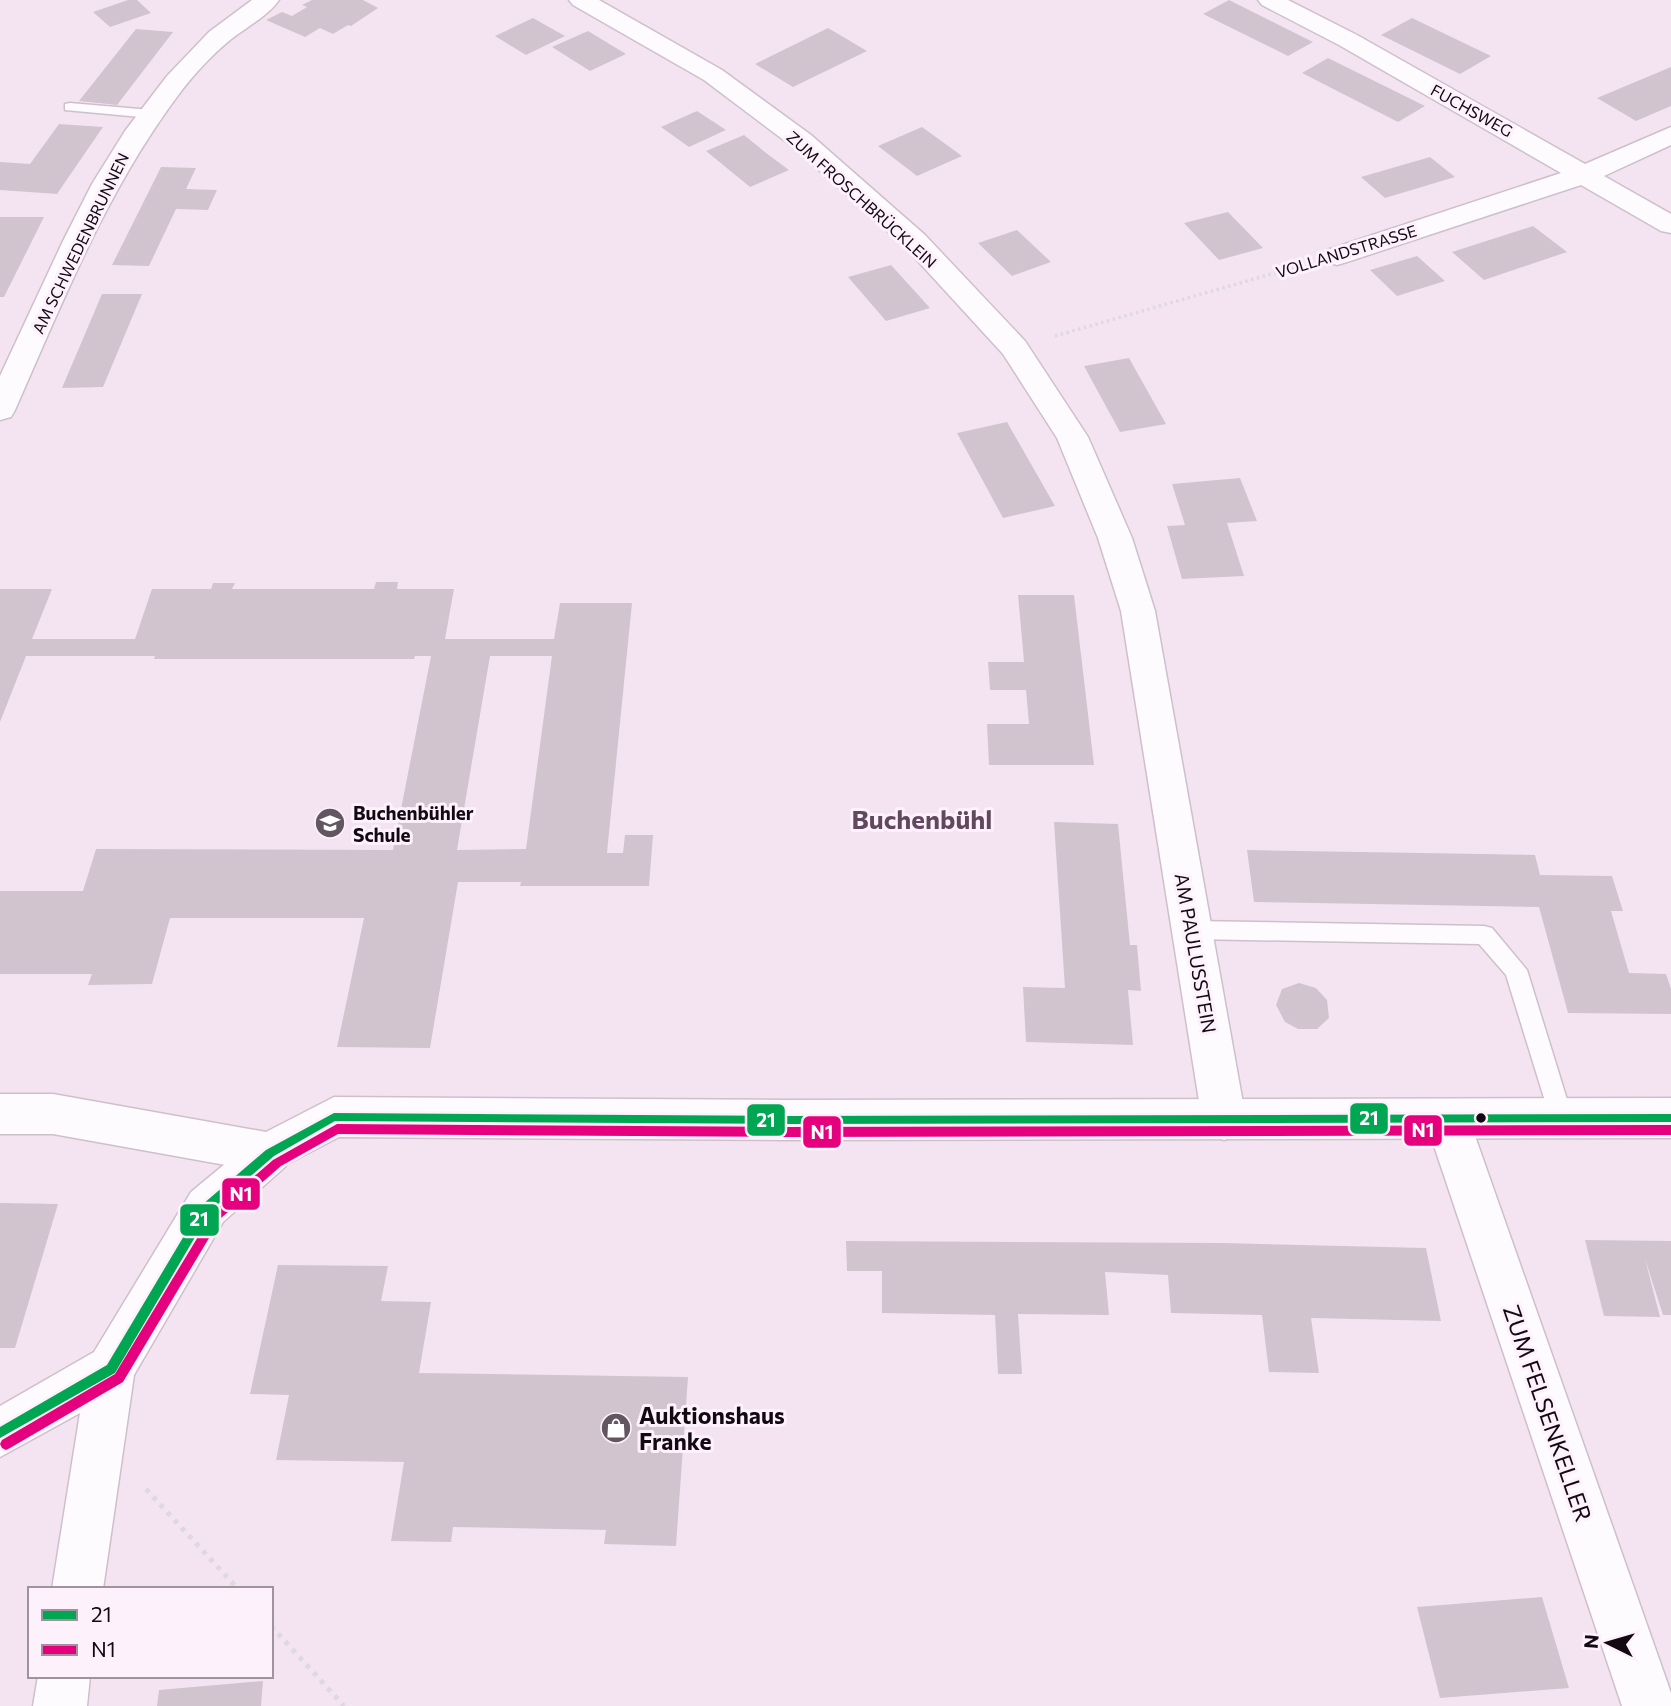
<svg xmlns="http://www.w3.org/2000/svg" width="1671" height="1706" font-family="Commissioner,sans-serif">
  <style>
    .building { fill: #d1c4cf; fill-rule: evenodd }
    .lines { fill: none; stroke-linecap: round; stroke-linejoin: round }
    .service-casing { stroke: #cdc0cb; stroke-width: 3 }
    .minor-casing { stroke: #cdc0cb; stroke-width: 3 }
    .tertiary-casing { stroke: #cdc0cb; stroke-width: 3 }
    .path-far1 { stroke: #ded9de; stroke-width: 3.5; stroke-dasharray: 2.5 3.5; stroke-linecap: butt }
    .path { stroke: #ded9de; stroke-width: 5; stroke-dasharray: 4.5 6; stroke-linecap: butt }
    .service { fill: #fdfbfd; fill-rule: evenodd }
    .minor { fill: #fdfbfd; fill-rule: evenodd }
    .tertiary { fill: #fdfbfd; fill-rule: evenodd }
    .bus-1-casing { stroke: #fdf1fc; stroke-width: 5 }
    .bus-2-casing { stroke: #fdf1fc; stroke-width: 5 }
    .bus-1 { fill: #00a651; fill-rule: evenodd }
    .bus-2 { fill: #e5007d; fill-rule: evenodd }
    .bus-dot { fill: #130912; stroke: #fdf1fc; stroke-width: 2.5 }
    .labels { text-anchor: middle; dominant-baseline: central; stroke-width: 6; stroke-linejoin: round; paint-order: stroke }
    .far-street-label { font-size: 16px; fill: #130912; stroke: #fdf1fc }
    .poi-label { font-size: 19px; font-weight: bold; fill: #130912; stroke: #fdf1fc; text-anchor: start }
    .street-label { font-size: 19px; fill: #130912; stroke: #fdf1fc }
    .near-street-label { font-size: 23px; fill: #130912; stroke: #fdf1fc }
    .near-poi-label { font-size: 23px; font-weight: bold; fill: #130912; stroke: #fdf1fc; text-anchor: start }
    .district-label { font-size: 26px; font-weight: bold; fill: #61485e; stroke: #fdf1fc }
    .line-badge { stroke: #fdf1fc; stroke-width: 2.5 }
    .badge-label { font-size: 19px; text-anchor: middle; font-weight: bold; fill: #fff }
  </style>
  <rect width="100%" height="100%" fill="#f4e4f2"/>
  <path class="building" d="M128,0H137L151,13L110,27L93,12Z
    M312,0H363L378,8L351,26L348,25L333,34L320,28L305,37L266,20L282,12L292,16L307,7L302,5Z
    M1229,0L1313,42L1288,56L1203,14Z
    M533,18L565,36L526,55L495,36Z
    M1412,18L1491,56L1460,74L1381,35Z
    M828,28L867,51L793,87L755,64Z
    M136,29L173,32L117,105L79,101Z
    M588,31L626,54L590,71L552,47Z
    M1328,58L1425,106L1398,122L1302,73Z
    M1671,67V106L1636,121L1597,98Z
    M697,111L726,130L689,147L661,127Z
    M59,124L103,127L57,194L0,190V162L30,164Z
    M922,127L962,156L917,176L878,146Z
    M744,135L766,153L789,170L750,187L706,151Z
    M1430,157L1455,177L1385,198L1361,177Z
    M161,167L196,168L186,189L217,190L208,210L176,209L149,266L112,265Z
    M1228,212L1263,248L1219,260L1184,223Z
    M0,217H44L4,297H0Z
    M1533,226L1567,252L1484,280L1452,252Z
    M1017,230L1051,262L1012,276L978,243Z
    M1417,256L1445,281L1397,296L1370,270Z
    M891,265L930,308L886,321L848,277Z
    M102,294H142L103,387L62,388Z
    M1129,358L1166,424L1120,432L1084,366Z
    M1007,422L1055,506L1003,518L957,433Z
    M1240,478L1257,521L1227,523L1244,576L1182,579L1167,526L1185,525L1172,484Z
    M376,582H398L397,589H454L445,639H554L560,603H632L607,853H623L625,835H653L649,886H520L521,882H458L430,1048L337,1047L364,918H170L152,984L88,985L92,974H0V891H83L96,849L393,850L431,656H415L414,659H154L155,656H26L0,722V589H52L32,639H135L152,589H211L213,583H235L232,589H374ZM490,656H552L526,849L457,850Z
    M1018,595H1074L1094,765H989L987,724H1029L1026,690H990L988,662H1024Z
    M1054,822L1118,824L1130,945H1137L1141,991L1128,990L1133,1045L1026,1042L1023,987L1065,988Z
    M1247,850L1535,855L1540,875L1612,876L1623,911H1611L1629,973L1666,974L1671,989V1014L1568,1013L1539,907L1254,902Z
    M1299,983L1316,988L1327,1000L1329,1018L1317,1029H1298L1285,1022L1276,1005L1282,989Z
    M0,1203L58,1204L15,1348H0Z
    M1585,1240L1671,1241V1315H1663L1645,1259L1660,1317L1604,1316Z
    M846,1241L1222,1243L1426,1248L1441,1321L1311,1318L1319,1373L1269,1372L1262,1315L1171,1313L1168,1275L1105,1272L1109,1315L1018,1314L1022,1374H998L995,1315L882,1313V1271H847Z
    M278,1265L388,1266L381,1301L431,1302L419,1373L688,1377L676,1546L604,1544L606,1530L453,1527L451,1542L391,1541L404,1462L276,1460L289,1395L250,1394Z
    M1542,1597L1569,1688L1440,1698L1417,1607Z
    M263,1681L261,1706H157L159,1690Z"/>
  <g class="lines">
    <g class="service-casing">
      <path id="service" d="M70,103L151,110L158,114L151,118L65,110V104Z
        M1192,921L1484,926L1492,928L1527,970L1573,1119L1569,1127L1561,1130L1553,1127L1506,975L1479,944L1192,939L1184,937L1181,930L1184,923Z"/>
    </g>
    <g class="minor-casing">
      <path id="minor" d="M252,0H279C268,16 245,28 230,40C213,54 195,73 182,90C108,187 64,299 15,410L11,417L0,420V376L63,241L92,184L125,131L167,76L209,32Z
        M569,0H599L722,70L811,135L925,235L1025,341L1088,437L1132,538L1155,611L1246,1120L1239,1134L1224,1140L1209,1134L1202,1120L1121,611L1098,538L1057,438L1003,354L905,247L793,147L704,80L573,5Z
        M1258,0H1288L1357,35L1585,164L1671,127V145L1604,176L1671,214V233L1661,231L1581,185L1347,262L1337,265L1327,262L1323,256L1327,250L1561,173L1339,45L1262,5Z
        M1447,1099L1462,1105L1469,1119L1671,1693V1706H1622L1425,1119L1432,1105Z
        M270,1133L285,1139L292,1153L285,1167L223,1222L134,1375L103,1589H52L80,1413L0,1457V1406L94,1352L191,1192L255,1139Z
        M38,1676H90L87,1706H33Z"/>
    </g>
    <g class="tertiary-casing">
      <path id="tertiary" d="M0,1094H53L266,1132L334,1097L783,1100L1671,1098V1138L783,1140L339,1137L270,1173L53,1134H0Z"/>
    </g>
    <path class="path-far1" d="M1055,336L1303,265"/>
    <path class="path" d="M146,1489L238,1589
      M271,1626L344,1706"/>
    <use href="#service" class="service"/>
    <use href="#minor" class="minor"/>
    <use href="#tertiary" class="tertiary"/>
    <g class="bus-1-casing">
      <path id="bus-1" d="M334,1113L783,1116L1671,1114V1122L783,1124L335,1121L274,1156L211,1210L115,1373L0,1438V1427L107,1365L203,1204L266,1150Z"/>
    </g>
    <g class="bus-2-casing">
      <path id="bus-2" d="M337,1124L783,1127L1671,1125V1135L783,1137L338,1134L281,1166L221,1218L123,1382L10,1448L6,1450L2,1448L0,1444L2,1440L115,1374L213,1212L273,1160Z"/>
    </g>
    <use href="#bus-1" class="bus-1"/>
    <use href="#bus-2" class="bus-2"/>
  </g>
  <defs>
    <g id="school-disc" transform="scale(1.575)"><circle r="9.5" fill="#625660" stroke="#fdf1fc"/><path d="M0-5L7-2L0 1L-7-2ZM-4 1L0 2.5L4 1V4Q0 6-4 4Z" fill="#fff"/></g>
    <g id="shop-disc" transform="scale(1.575)"><circle r="9.5" fill="#625660" stroke="#fdf1fc"/><path d="M-5-2.5h2.3a2.7 3.5 0 0 1 5.4 0H5L5.5 6h-11ZM-1.5-2.5h3a1.5 2.3 0 0 0-3 0Z" fill="#fff"/></g>
  </defs>
  <g fill-rule="evenodd">
    <use href="#school-disc" x="330" y="823"/>
    <use href="#shop-disc" x="616" y="1428"/>
  </g>
  <circle class="bus-dot" cx="1481" cy="1118" r="6"/>
  <g class="labels">
    <g class="far-street-label">
      <text transform="translate(1472 110) rotate(29)">FUCHSWEG</text>
      <text transform="translate(862 199) rotate(42)">ZUM FROSCHBRÜCKLEIN</text>
      <text transform="translate(80 243) rotate(-64)">AM SCHWEDENBRUNNEN</text>
      <text transform="translate(1346 251) rotate(-17)">VOLLANDSTRASSE</text>
    </g>
    <g class="poi-label">
      <text x="353" y="812">Buchenbühler<tspan x="353" dy="22">Schule</tspan></text>
    </g>
    <g class="street-label">
      <text transform="translate(1196 953) rotate(80)">AM PAULUSSTEIN</text>
    </g>
    <g class="near-street-label">
      <text transform="translate(1548 1413) rotate(71)">ZUM FELSENKELLER</text>
    </g>
    <g class="near-poi-label">
      <text x="639" y="1415">Auktionshaus<tspan x="639" dy="26">Franke</tspan></text>
    </g>
    <g class="district-label">
      <text x="922" y="818">Buchenbühl</text>
    </g>
  </g>
  <g class="line-badge">
    <rect x="1349" y="1102" width="40" height="33" rx="7" fill="#00a651"/>
    <rect x="746" y="1103" width="40" height="34" rx="7" fill="#00a651"/>
    <rect x="1403" y="1114" width="40" height="33" rx="7" fill="#e5007d"/>
    <rect x="802" y="1115" width="40" height="34" rx="7" fill="#e5007d"/>
    <rect x="221" y="1177" width="40" height="34" rx="7" fill="#e5007d"/>
    <rect x="179" y="1203" width="41" height="34" rx="7" fill="#00a651"/>
  </g>
  <g class="badge-label">
    <text x="1369" y="1125">21</text>
    <text x="766" y="1127">21</text>
    <text x="1423" y="1137">N1</text>
    <text x="822" y="1139">N1</text>
    <text x="241" y="1201">N1</text>
    <text x="199" y="1226">21</text>
  </g>
  <rect x="28" y="1587" width="245" height="91" fill="#fdf1fc" stroke="#9f949e" stroke-width="2"/>
  <rect x="42" y="1610" width="35" height="10" fill="#00a651" stroke="#9f949e" stroke-width="2"/>
  <text x="91" y="1622" font-size="21" fill="#130912">21</text>
  <rect x="42" y="1645" width="35" height="10" fill="#e5007d" stroke="#9f949e" stroke-width="2"/>
  <text x="91" y="1657" font-size="21" fill="#130912">N1</text>
  <g transform="translate(1608 1643) rotate(275)" stroke="#fdf1fc" stroke-width="5" paint-order="stroke">
  <path d="M0-5L12 26L0 18L-12 26Z" fill="#130912"/>
  <text y="-10" font-size="19" font-weight="bold" text-anchor="middle" fill="#130912">N</text>
  </g>
</svg>
